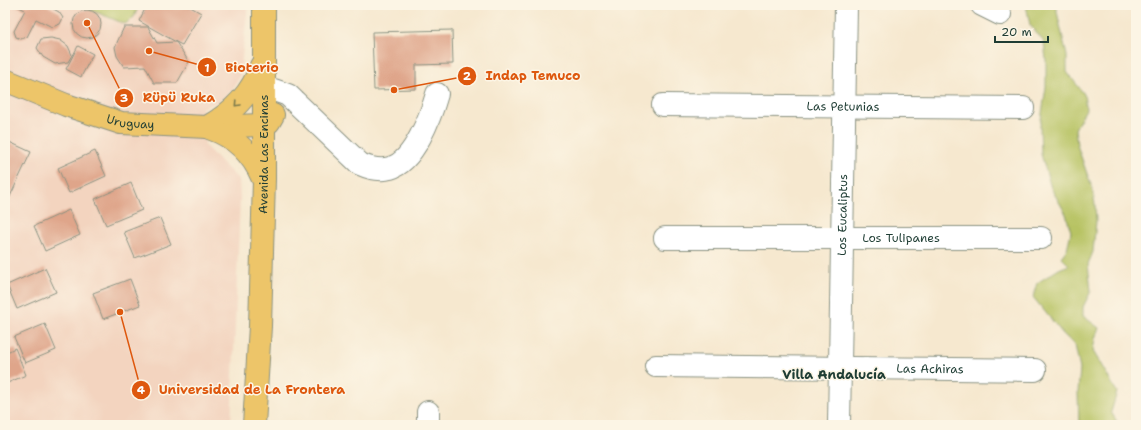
<svg xmlns="http://www.w3.org/2000/svg" width="1141" height="430" font-family="'Shantell Sans',sans-serif">
  <style>
    .built { fill: #f3d4bf }
    .green { fill: #b7c364; stroke: #6b804c }
    .building { fill: #dfa58a }
    .lines { fill: none; stroke-linecap: round; stroke-linejoin: round }
    .minor-casing { stroke: #8a9282; stroke-width: 24 }
    .major-casing { stroke: #8a9282; stroke-width: 24 }
    .minor { stroke: #fff; stroke-width: 22 }
    .major { stroke: #edc569; stroke-width: 22 }
    .oneway { stroke: #7c7a4c }
    .labels { text-anchor: middle; dominant-baseline: central; stroke-width: 3; stroke-linejoin: round; paint-order: stroke }
    .street-label { font-size: 12px; fill: #1f3d34; stroke: #fcf5e5 }
    .neighbourhood-label { font-size: 13px; font-weight: bold; fill: #1f3d34; stroke: #fcf5e5 }
    .leader { fill: none; stroke: #de580e; stroke-width: 1.5 }
    .callout-dot { fill: #de580e; stroke: #fcf5e5; stroke-width: 1.5 }
    .mark-label { font-size: 12px; text-anchor: middle; font-weight: bold; fill: #fff }
    .callout-label { font-size: 13px; text-anchor: middle; font-weight: bold; fill: #de580e; stroke: #fcf5e5; stroke-width: 3; stroke-linejoin: round; paint-order: stroke }
  </style>
  <rect width="100%" height="100%" fill="#fcf5e5"/>
  <filter id="ink" filterUnits="userSpaceOnUse"><feTurbulence type="fractalNoise" baseFrequency=".025" numOctaves="2"/><feDisplacementMap in="SourceGraphic" scale="8" xChannelSelector="R" yChannelSelector="G"/><feConvolveMatrix kernelMatrix="1 2 1 2 8 2 1 2 1" color-interpolation-filters="sRGB"/></filter>
  <filter id="wash" filterUnits="userSpaceOnUse"><feTurbulence type="fractalNoise" baseFrequency=".012" numOctaves="4" result="noise"/><feDisplacementMap in="SourceGraphic" scale="16" xChannelSelector="R" yChannelSelector="G"/><feGaussianBlur stdDeviation="0.9" result="paint"/><feColorMatrix in="noise" values="0 0 0 0 0 0 0 0 0 0 0 0 0 0 0 0 0 1.4 0 .05"/><feComposite in="paint" operator="in"/></filter>
  <g filter="url(#wash)">
    <rect width="100%" height="100%" fill="#f6e8cf"/>
    <path class="built" d="M5,5H248L240,75L237,82L232,90L219,101L202,108L205,146L239,180L240,200L231,425H5Z"/>
    <path class="green" d="M79,5H139L134,17L125,24Z
      M1026,5H1057V12L1067,56V72L1084,94L1086,109L1075,129L1077,145L1092,188L1095,204L1096,221L1093,252L1088,264L1091,291L1083,307V316L1099,328L1095,339L1093,351L1117,392L1111,412L1119,425H1079L1078,392L1080,369L1075,345L1063,334L1033,297L1037,283L1059,269L1069,265L1061,257L1067,249L1071,232L1066,214L1051,188L1041,154L1040,126L1046,87V60L1044,42L1030,25Z"/>
    <g id="blocks">
      <path class="building" d="M15,5H46L59,12L63,18L60,24L52,27L36,19L27,37L21,39L16,37L14,31L25,10Z
        M147,5H187L201,13L182,45L176,42L189,62L177,83H154L145,66L124,67L117,56L115,47L124,27H148L157,43L176,42L139,21Z
        M73 24a14 14 0 1 1 28 0a14 14 0 1 1-28 0Z
        M452,30L453,64L416,65V89L374,90L372,32Z
        M51,38L60,40L68,46L72,55L68,62L55,64L43,57L37,48L41,39Z
        M78,46L93,54L81,77L66,69Z
        M5,140L31,152L5,207Z
        M95,151L106,176L69,193L58,168Z
        M131,183L142,210L106,225L95,199Z
        M69,210L80,235L45,251L34,226Z
        M160,218L171,244L135,258L124,232Z
        M45,268L56,292L17,309L7,285Z
        M130,279L140,305L103,319L93,293Z
        M45,324L56,350L25,363L14,337Z
        M15,348L26,375L5,384V353Z"/>
    </g>
  </g>
  <g filter="url(#ink)">
    <use href="#blocks" fill-opacity="0" stroke="#8a9282" stroke-width="1"/>
    <g class="lines">
      <g class="minor-casing">
        <g id="minor">
          <path d="M982,5L1000,14"/>
          <path d="M274,90L288,95L360,164C369,168 380,171 390,168C414,162 431,115 437,94"/>
          <path id="s1" d="M663,105L1023,108"/>
          <path id="s2" d="M665,238H1041"/>
          <path id="s3" d="M656,366L1035,370"/>
          <path d="M428,412V425"/>
          <path id="s4" d="M839,425L846,5"/>
        </g>
      </g>
      <g class="major-casing">
        <g id="major">
          <path id="s5" d="M5,80L66,105L121,123L207,127L263,125L269,122L273,115"/>
          <path d="M207,127C232,113 252,93 261,66"/>
          <path d="M209,128C235,137 252,153 263,179"/>
          <path id="s6" d="M254,425L260,326L264,179V5"/>
        </g>
      </g>
      <use href="#minor" class="minor"/>
      <use href="#major" class="major"/>
    </g>
    <defs><path id="oneway-chevron" d="M-2-3.5L2.5 0L-2 3.5" fill="none" stroke-width="1.6" stroke-linecap="round" stroke-linejoin="round"/></defs>
    <use class="oneway" href="#oneway-chevron" transform="translate(237 104) rotate(133)"/>
  </g>
  <g class="labels">
    <g class="street-label">
      <text stroke="none"><textPath href="#s1" startOffset="180">Las Petunias</textPath></text>
      <text stroke="none"><textPath href="#s5" startOffset="133">Uruguay</textPath></text>
      <text stroke="none"><textPath href="#s6" startOffset="271">Avenida Las Encinas</textPath></text>
      <text stroke="none"><textPath href="#s4" startOffset="210">Los Eucaliptus</textPath></text>
      <text stroke="none"><textPath href="#s2" startOffset="236">Los Tulipanes</textPath></text>
      <text stroke="none"><textPath href="#s3" startOffset="274">Las Achiras</textPath></text>
    </g>
    <g class="neighbourhood-label">
      <text x="834" y="374">Villa Andalucía</text>
    </g>
  </g>
  <path class="leader" d="M149 51L207 67M394 90L467 76M87 23L124 98M120 312L141 390"/>
  <g class="callout-dot">
    <circle cx="149" cy="51" r="4"/>
    <circle cx="394" cy="90" r="4"/>
    <circle cx="87" cy="23" r="4"/>
    <circle cx="120" cy="312" r="4"/>
    <circle cx="207" cy="67" r="10"/>
    <circle cx="467" cy="76" r="10"/>
    <circle cx="124" cy="98" r="10"/>
    <circle cx="141" cy="390" r="10"/>
  </g>
  <g class="mark-label">
    <text x="207" y="72">1</text>
    <text x="467" y="80">2</text>
    <text x="124" y="102">3</text>
    <text x="141" y="394">4</text>
  </g>
  <g class="callout-label">
    <text x="252" y="72">Bioterio</text>
    <text x="533" y="80">Indap Temuco</text>
    <text x="179" y="102">Rüpü Ruka</text>
    <text x="252" y="394">Universidad de La Frontera</text>
  </g>
  <rect width="1141" height="430" fill="none" stroke="#fcf5e5" stroke-width="20"/>
  <path d="M995 36v6h53v-6" fill="none" stroke="#1f3d34" stroke-width="2"/>
  <text x="1001" y="36" font-size="12" fill="#1f3d34" stroke="#fcf5e5" stroke-width="3" paint-order="stroke">20 m</text>
</svg>
